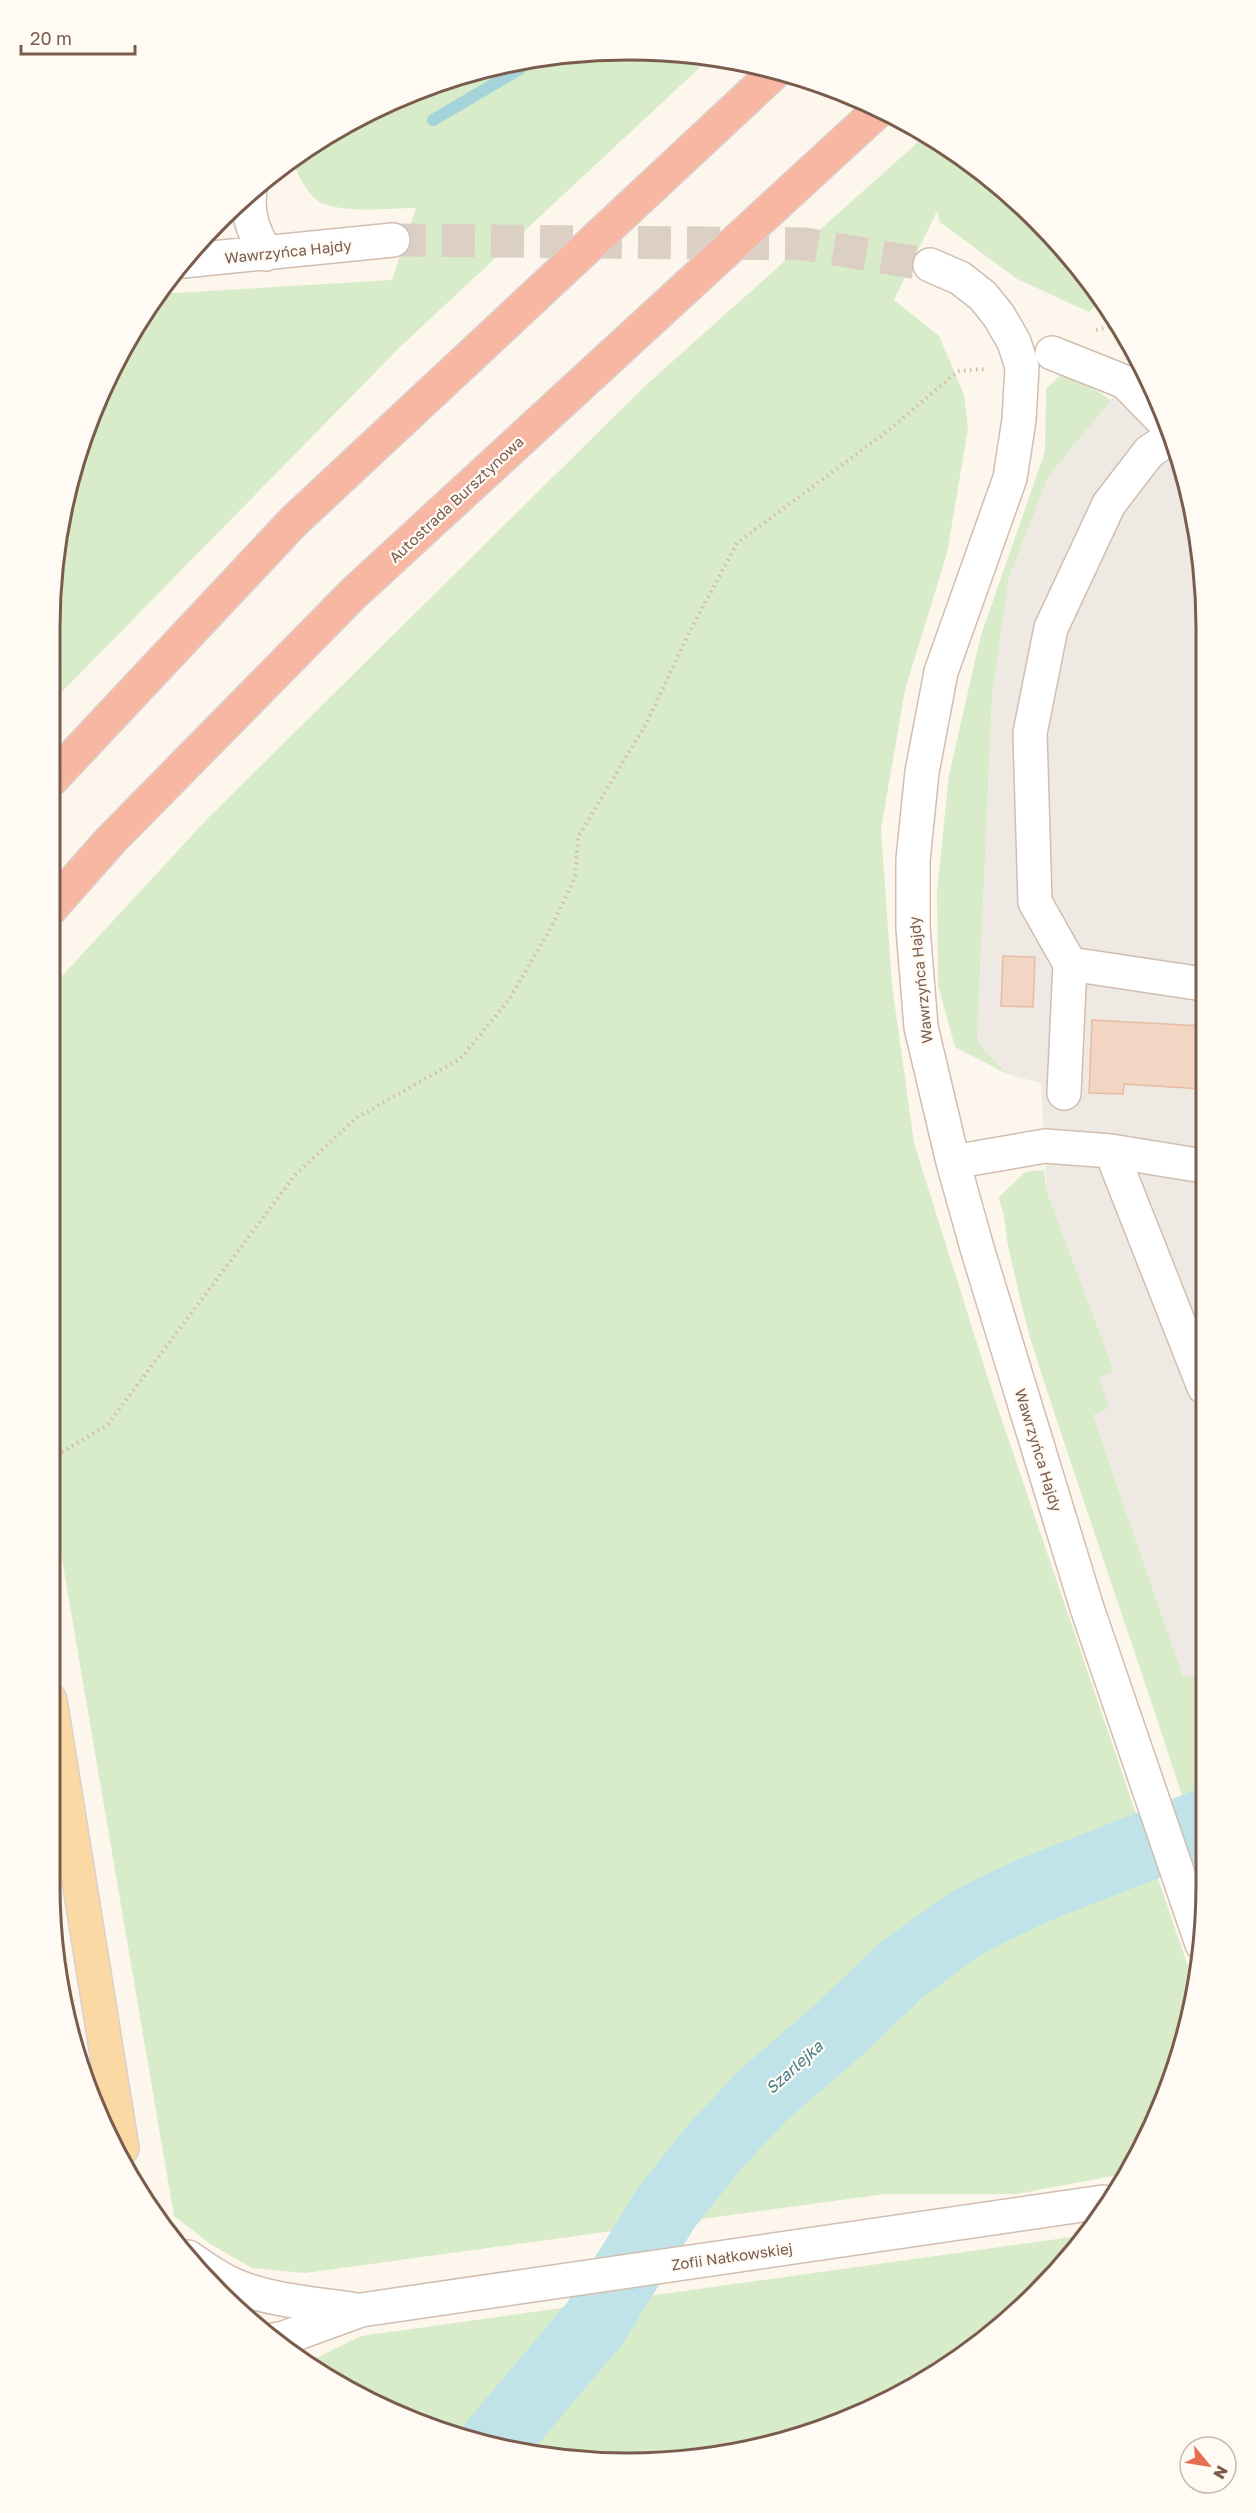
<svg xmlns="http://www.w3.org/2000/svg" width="1256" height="2513" font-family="'Golos Text',sans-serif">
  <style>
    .industrial { fill: #efe9e4 }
    .green { fill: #d8ecc9 }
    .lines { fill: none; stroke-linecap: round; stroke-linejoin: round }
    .stream { stroke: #a5d3da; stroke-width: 12 }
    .river { stroke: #bfe3e8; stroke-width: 69 }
    .building { fill: #f3d5c3; stroke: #e6bba3; stroke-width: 1.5 }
    .minor-tunnel { stroke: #dcd0c4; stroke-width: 33; stroke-dasharray: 33 16; stroke-linecap: butt }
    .minor-casing { stroke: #d1beb0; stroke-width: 36 }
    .major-casing { stroke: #dad1cd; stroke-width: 36 }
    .highway-casing { stroke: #dad1cd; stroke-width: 36 }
    .path { stroke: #d9b8a5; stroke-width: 4; stroke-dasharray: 1.5 4.5; stroke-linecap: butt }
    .minor { stroke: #fff; stroke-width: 33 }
    .major { stroke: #fbd9a5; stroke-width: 33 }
    .highway { stroke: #f7b7a3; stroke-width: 33 }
    .labels { text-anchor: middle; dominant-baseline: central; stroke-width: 4.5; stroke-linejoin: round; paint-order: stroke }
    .street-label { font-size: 15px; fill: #7a5c4d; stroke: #fffaf3 }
    .water-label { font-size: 16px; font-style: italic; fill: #437c86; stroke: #fffaf3 }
    .rim { fill: none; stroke: #7a5c4d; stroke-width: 3 }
  </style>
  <rect width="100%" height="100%" fill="#fdf6ec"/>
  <path class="industrial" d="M1139,365L1163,407L1202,553L1205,1696L1197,1675L1183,1677L1093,1414L1099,1378L1114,1371L1047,1192L1041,1083L1007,1074L977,1042L992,697L1009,576L1048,477Z"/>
  <path class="green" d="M665,51L710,58L400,347L51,703V591L69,479L109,372L158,294L392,280L416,208C389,208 344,214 320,202C308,196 296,172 293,160L338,127L442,80L552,55Z
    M926,135L980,169L1087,276L1101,301L1089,312L1017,279L940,222L937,211L894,300L939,336L964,394L968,429L947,553L905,690L881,829L892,985L914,1143L991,1388L1195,1987L1187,2034L1147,2141L1123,2174L1017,2194H885L305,2273L252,2268L212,2245L174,2216L50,1489V989L209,817L646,385Z
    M1065,371L1111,400L1048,477L1009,577L992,697L977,1042L1007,1074L955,1047L938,985L937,892L949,775L981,635L1045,452L1046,389Z
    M1044,1170L1047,1192L1114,1371L1099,1378L1109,1408L1093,1415L1183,1677L1197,1675L1205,1696V1868C1152,1698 1092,1530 1037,1360C1025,1323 1017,1285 1008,1246C1005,1229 1006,1214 998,1198L1025,1172Z
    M1079,2236L1037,2294L884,2404L703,2459L515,2452L338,2386L306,2363L361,2336Z"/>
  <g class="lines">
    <path class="stream" d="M433,120L518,70L529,60"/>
    <path class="river" d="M493,2444L595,2323L666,2208L712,2150L762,2096L841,2028L900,1971L965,1924L994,1909L1034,1890L1205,1823"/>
  </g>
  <path class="building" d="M334,130L331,140L324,138Z
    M1003,956L1035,957L1033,1007L1001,1006Z
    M1092,1020L1203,1026V1089L1124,1084L1123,1094L1089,1093Z"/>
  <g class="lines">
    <path class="minor-tunnel" d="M393,240L805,244L930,265"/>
    <g class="minor-casing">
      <path id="minor" d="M250,190C246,215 254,232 266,254
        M183,261L393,240
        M930,265L960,278L983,296L999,316L1014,342L1022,367L1019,420L1010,478L941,672L922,772L913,860V928L921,1027L953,1162L977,1248L1087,1608L1202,1944
        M1052,353L1125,382L1168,426
        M1070,964L1035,902L1030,733L1051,628L1109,504L1149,452L1171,437
        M1064,1093L1070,964L1203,984
        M1111,1151L1204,1387
        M953,1162L1045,1146L1111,1151L1203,1166
        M188,2257C204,2268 219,2279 236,2286C271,2301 319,2304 356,2310
        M274,2340L284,2338L361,2310L1103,2202"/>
    </g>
    <g class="major-casing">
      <path id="major" d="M50,1700L122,2148"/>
    </g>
    <g class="highway-casing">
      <path id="highway" d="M51,780L293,522L778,69
        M50,909L110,841L354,593L881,108"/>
    </g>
    <path class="path" d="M1096,330L1115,325
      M50,1452L61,1453L108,1424L296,1174L356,1118L460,1059L508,1001L548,933L575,878L578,837L646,724L689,633L737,543L889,430L958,371L986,369"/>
    <use href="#minor" class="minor"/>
    <use href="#major" class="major"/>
    <use href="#highway" class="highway"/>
  </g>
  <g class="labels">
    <g class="street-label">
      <text transform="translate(288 251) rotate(-6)">Wawrzyńca Hajdy</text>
      <text transform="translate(456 499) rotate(-43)">Autostrada Bursztynowa</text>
      <text transform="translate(920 980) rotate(-96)">Wawrzyńca Hajdy</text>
      <text transform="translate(1039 1450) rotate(73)">Wawrzyńca Hajdy</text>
      <text transform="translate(732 2256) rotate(-8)">Zofii Nałkowskiej</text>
    </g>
    <g class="water-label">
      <text transform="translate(794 2067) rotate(-42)">Szarlejka</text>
    </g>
  </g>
  <path d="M0 0H1256V2513H0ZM628 60H628A568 568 0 0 1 1196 628V1885A568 568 0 0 1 628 2453H628A568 568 0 0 1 60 1885V628A568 568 0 0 1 628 60Z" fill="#fffaf3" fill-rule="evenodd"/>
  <path class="rim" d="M628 60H628A568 568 0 0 1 1196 628V1885A568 568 0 0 1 628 2453H628A568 568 0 0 1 60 1885V628A568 568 0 0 1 628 60Z"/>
  <g transform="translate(1208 2465) rotate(120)"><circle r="28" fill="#fffaf3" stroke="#cabbb1" stroke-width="1.5"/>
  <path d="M0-4.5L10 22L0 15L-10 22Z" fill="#e76f51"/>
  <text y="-9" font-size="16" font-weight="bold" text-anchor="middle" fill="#7a5c4d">N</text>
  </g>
  <path d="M21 45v9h114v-9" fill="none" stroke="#7a5c4d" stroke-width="3"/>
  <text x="30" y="45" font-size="18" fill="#7a5c4d" stroke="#fffaf3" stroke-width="4.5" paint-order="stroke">20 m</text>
</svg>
